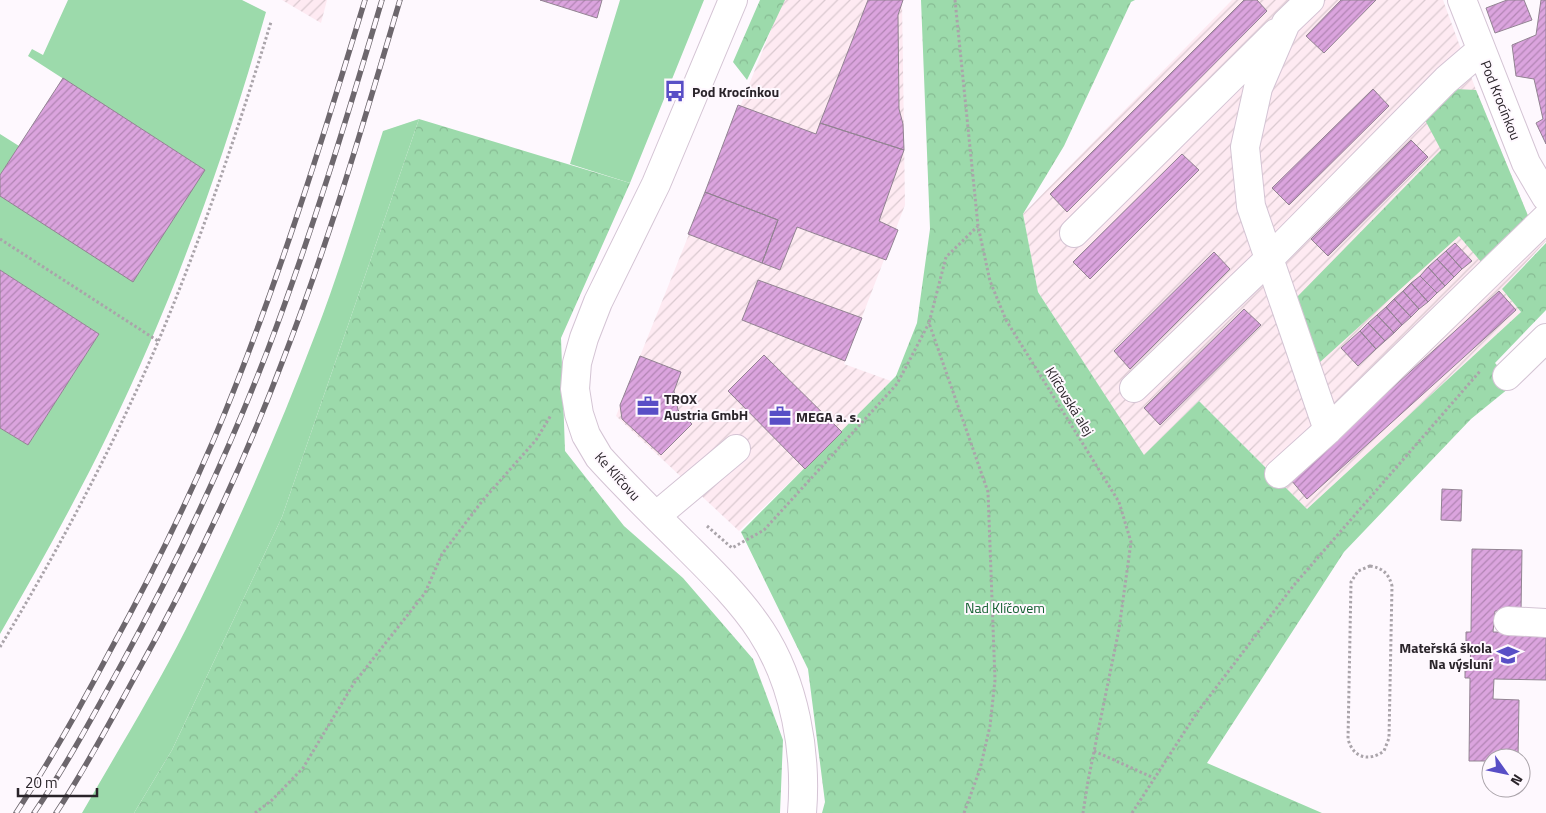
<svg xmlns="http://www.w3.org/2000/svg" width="1546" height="813" font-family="'Titillium Web',sans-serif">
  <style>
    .industrial { fill: url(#industrial-furrows) }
    .green { fill: #9cdaab }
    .forest { fill: url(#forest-crowns) }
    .building { fill: url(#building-hatch); stroke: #928392 }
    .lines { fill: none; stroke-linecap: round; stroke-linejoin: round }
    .minor-casing { stroke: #d4c4d4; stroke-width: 30 }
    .path { stroke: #aaa4aa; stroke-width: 3; stroke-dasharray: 2.5 2.5; stroke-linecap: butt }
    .minor { stroke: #fff; stroke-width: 28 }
    .rail-casing { stroke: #6d676d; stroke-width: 5.5 }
    .rail { stroke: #fef8fe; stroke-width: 4; stroke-dasharray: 11; stroke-linecap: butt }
    .labels { text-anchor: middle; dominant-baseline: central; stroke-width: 4; stroke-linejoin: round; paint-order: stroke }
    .poi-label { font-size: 14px; font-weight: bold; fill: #2a242a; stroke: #fef8fe; text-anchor: start }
    .street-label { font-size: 14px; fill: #2a242a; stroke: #fef8fe }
    .park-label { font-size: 14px; fill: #146031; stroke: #fef8fe }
  </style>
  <defs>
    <pattern id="industrial-furrows" width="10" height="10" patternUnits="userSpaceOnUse" patternTransform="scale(1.25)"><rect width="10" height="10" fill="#feeaf2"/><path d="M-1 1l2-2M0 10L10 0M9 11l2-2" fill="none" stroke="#dac9d0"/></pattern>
    <pattern id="forest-crowns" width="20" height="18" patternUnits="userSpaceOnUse" patternTransform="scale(1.25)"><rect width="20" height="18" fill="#9cdaab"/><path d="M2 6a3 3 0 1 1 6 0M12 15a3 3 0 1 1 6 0" fill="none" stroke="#87bb93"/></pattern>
    <pattern id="building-hatch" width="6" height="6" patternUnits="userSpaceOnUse" patternTransform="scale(1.25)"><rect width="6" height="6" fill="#dba4de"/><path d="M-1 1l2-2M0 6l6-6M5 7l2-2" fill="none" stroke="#b285b4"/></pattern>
  </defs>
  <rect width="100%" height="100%" fill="#fef8fe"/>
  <path class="industrial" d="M282,0H327L321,23Z
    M783,0H902L905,205L844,364L891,381L842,432L739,531L616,416Z
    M1232,0H1443L1476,90L1529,218L1546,241L1502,289L1521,312L1307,509L1199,401L1144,456L1038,292L1023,214Z"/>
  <path class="green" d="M68,0H242L266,12C225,156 174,299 108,434C75,502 38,568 0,634V428L28,445L99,334L0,270V196L205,170L28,56L32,49L43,55Z
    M620,0H704L630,183L570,164Z
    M419,119L282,517L172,750L134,813H82C117,752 154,692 186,629C234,533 277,435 315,335C341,268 361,199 383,131Z
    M0,134L19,146L0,175Z"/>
  <path class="forest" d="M760,0H785L747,80L733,62Z
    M921,0H1135L1131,2L1064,146L1023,214L1038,292L1144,455L1199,401L1307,509L1521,312L1502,289L1546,243V310L1495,363L1514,384L1471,419L1344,552L1207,763L1322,813H822L825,802L808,669L741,532L896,376L917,323L930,229Z
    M1455,89L1476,90L1529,218L1482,263L1459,236L1319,363L1297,297L1441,150L1425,120Z
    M419,119L630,183L561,338L565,451L624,526L683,578L753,659L783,740L780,813H134L172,750L282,517Z"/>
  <path class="building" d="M540,0H602L597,18Z
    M868,0H903L898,15L899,109L903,124L904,150L820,123Z
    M1244,0H1257L1267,11L1067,212L1050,194Z
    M1341,0H1376L1324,53L1306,36Z
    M1507,0H1524L1532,20L1495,33L1486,8Z
    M1541,0H1546V144L1536,123L1543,119L1534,79L1516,76L1512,45L1536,35Z
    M63,78L205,170L133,282L0,196V175Z
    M1373,89L1389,106L1289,205L1272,188Z
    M738,105L816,134L820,123L904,150L879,221L898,230L886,260L797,227L780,270L762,263L778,220L705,192Z
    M1411,140L1428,157L1328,256L1311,239Z
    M1182,154L1199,170L1090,279L1073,262Z
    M705,192L778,220L762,263L688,234Z
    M1455,243L1472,261L1462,269L1446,251Z
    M1446,251L1462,269L1454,277L1437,259Z
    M1214,252L1230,269L1130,369L1114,351Z
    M1437,259L1454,277L1445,286L1428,267Z
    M1428,267L1445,286L1437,293L1420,276Z
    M0,270L99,334L28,445L0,428Z
    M1420,276L1437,293L1428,302L1411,283Z
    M758,280L862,318L845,361L742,320Z
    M1411,283L1428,302L1419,309L1403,291Z
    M1403,291L1419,309L1411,317L1394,299Z
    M1499,291L1516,310L1307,499L1291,480Z
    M1394,299L1411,317L1402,325L1386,307Z
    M1386,307L1402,325L1394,333L1377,315Z
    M1244,309L1261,325L1160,425L1144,408Z
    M1377,315L1394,333L1385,341L1368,323Z
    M1368,323L1385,341L1376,349L1360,331Z
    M1360,331L1376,349L1358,366L1341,348Z
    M764,355L842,432L805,469L728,391Z
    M640,356L681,372L674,391L678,410L692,424L661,455L622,419L620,405Z
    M1442,489L1462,490L1461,521L1441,520Z
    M1472,549L1522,550L1521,612L1495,611L1493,632L1546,633V680L1494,679L1493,699L1519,700L1518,758H1491V761H1469L1470,678H1465V665H1470L1471,645H1466V632H1471Z"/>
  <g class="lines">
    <g class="minor-casing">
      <path id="minor" d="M733,0L656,184L598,302L584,338L577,363L575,389L579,414L586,435L599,457C626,487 655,515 684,544C711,571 740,599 761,631C795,683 807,753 802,813
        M1310,0L1286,23L1258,88L1245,147L1251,206L1328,430
        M1462,0L1526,163L1546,197
        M1074,233L1276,33
        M1507,376L1546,338
        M1134,388L1269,259L1446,80L1481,50
        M1279,474L1328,430L1546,218
        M656,516L736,449
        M1508,621L1546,623"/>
    </g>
    <path class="path" d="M955,0L978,226L990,281L1006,320L1119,502L1131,542L1119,629L1088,781L1083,813
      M0,239L158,341
      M707,526L732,548L764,530L897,384L929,323
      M1370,566C1383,568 1389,574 1392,586L1389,738L1384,751C1369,762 1353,758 1348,739L1351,582L1358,571Z
      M0,647C59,549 113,447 158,342C202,237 238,130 271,22
      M1094,751L1154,778
      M255,813L272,800L303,768L354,683L425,593L442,554L483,500L536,440L551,415
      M964,813L980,769L990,726L995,680L988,492L929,323L946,257L978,226
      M1132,813L1196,714L1294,585L1481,370"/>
    <use href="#minor" class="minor"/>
    <g class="rail-casing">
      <path id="rail" d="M16,813C50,761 81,706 110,651C148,582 183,511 214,439C274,296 320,148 365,0
        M34,813C66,766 93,716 120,667C176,565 225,460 267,352C311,236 347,118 382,0
        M56,813C84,771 108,726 132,682C190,578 241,471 283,360C329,242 364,121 400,0"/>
    </g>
    <use href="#rail" class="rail"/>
  </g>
  <defs>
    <g id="bus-bare" transform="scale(1.725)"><path d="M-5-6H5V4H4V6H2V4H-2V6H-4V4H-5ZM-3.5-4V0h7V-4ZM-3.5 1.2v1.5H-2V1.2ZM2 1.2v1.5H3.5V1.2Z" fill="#584ec6" stroke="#fef8fe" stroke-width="2.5" paint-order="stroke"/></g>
    <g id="office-bare" transform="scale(1.725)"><path d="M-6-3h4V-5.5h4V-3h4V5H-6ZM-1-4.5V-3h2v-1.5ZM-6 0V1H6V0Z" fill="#584ec6" stroke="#fef8fe" stroke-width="2.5" paint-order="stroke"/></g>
    <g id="school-bare" transform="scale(1.725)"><path d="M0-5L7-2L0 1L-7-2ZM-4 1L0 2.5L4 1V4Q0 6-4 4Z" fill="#584ec6" stroke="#fef8fe" stroke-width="2.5" paint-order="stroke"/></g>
  </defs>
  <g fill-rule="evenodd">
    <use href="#bus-bare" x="675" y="91"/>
    <use href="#office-bare" x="648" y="406"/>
    <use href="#office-bare" x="780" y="416"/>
    <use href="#school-bare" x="1508" y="655"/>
  </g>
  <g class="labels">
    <g class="poi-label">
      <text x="692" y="91">Pod Krocínkou</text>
      <text x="664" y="398">TROX<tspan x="664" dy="16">Austria GmbH</tspan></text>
      <text x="796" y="416">MEGA a. s.</text>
      <text x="1492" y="647" text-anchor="end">Mateřská škola<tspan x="1492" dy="16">Na výsluní</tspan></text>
    </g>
    <g class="street-label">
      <text transform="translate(1501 100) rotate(68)">Pod Krocínkou</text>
      <text transform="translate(1070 401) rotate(58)">Klíčovská alej</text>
      <text transform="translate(618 476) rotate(48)">Ke Klíčovu</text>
    </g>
    <g class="park-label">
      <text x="1005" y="607">Nad Klíčovem</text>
    </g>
  </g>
  <g transform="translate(1506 773) rotate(123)"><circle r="24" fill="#fef8fe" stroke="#a9a3a9"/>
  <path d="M0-4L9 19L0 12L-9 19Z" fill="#584ec6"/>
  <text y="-8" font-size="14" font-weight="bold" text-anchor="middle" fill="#2a242a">N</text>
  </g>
  <path d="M18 788v8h79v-8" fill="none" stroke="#2a242a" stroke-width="2.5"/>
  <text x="25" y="788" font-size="15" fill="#2a242a" stroke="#fef8fe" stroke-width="4" paint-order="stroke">20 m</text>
</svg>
